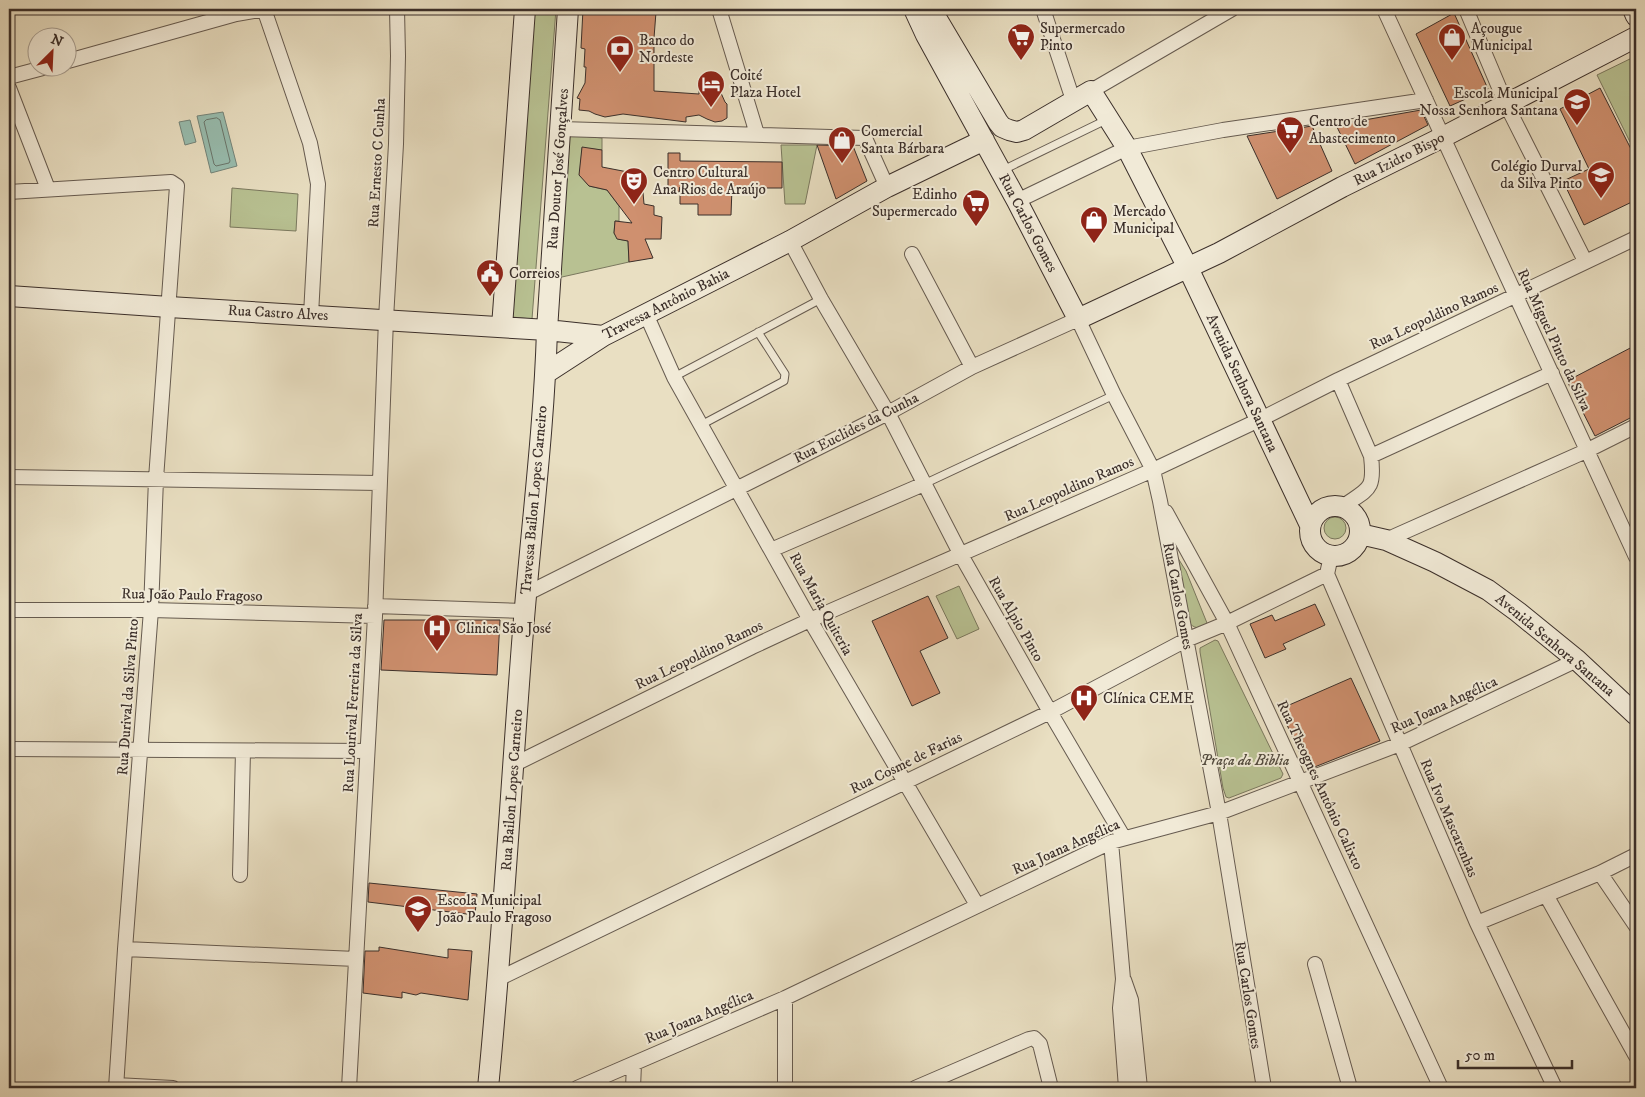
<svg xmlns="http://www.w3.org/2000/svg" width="1645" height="1097" font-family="'IM FELL DW Pica',serif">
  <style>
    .green { fill: #b8c192; stroke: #7a785e }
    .water { fill: #98bdaf; stroke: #73847a }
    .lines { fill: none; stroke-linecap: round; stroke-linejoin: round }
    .shore { stroke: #6a766c; stroke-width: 1 }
    .building { fill: #cf906f; stroke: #3b2f2a }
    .lane-casing { stroke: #665b50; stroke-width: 9 }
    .street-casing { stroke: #665b50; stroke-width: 16 }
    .secondary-casing { stroke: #3b2f2a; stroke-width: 22 }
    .lane { stroke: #f1ead7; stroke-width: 7 }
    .street { stroke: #f1ead7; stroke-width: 14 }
    .secondary { stroke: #f1ead7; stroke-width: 20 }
    .labels { text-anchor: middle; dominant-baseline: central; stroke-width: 4; stroke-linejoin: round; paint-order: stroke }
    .poi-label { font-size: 15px; fill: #3b2f2a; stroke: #f1ead7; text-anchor: start }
    .street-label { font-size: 15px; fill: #3b2f2a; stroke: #f1ead7 }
    .park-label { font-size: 15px; font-style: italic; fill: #544c3f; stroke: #f1ead7 }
  </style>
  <rect width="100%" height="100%" fill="#e9dfc2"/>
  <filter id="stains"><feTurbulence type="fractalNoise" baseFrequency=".004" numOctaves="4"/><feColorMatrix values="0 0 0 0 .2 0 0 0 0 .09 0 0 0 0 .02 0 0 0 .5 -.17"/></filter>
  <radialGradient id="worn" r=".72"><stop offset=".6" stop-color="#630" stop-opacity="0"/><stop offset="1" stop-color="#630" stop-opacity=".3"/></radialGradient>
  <path class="green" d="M528,9H556L532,319L502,316Z
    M1636,56V140L1630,142L1597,75Z
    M562,134L602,138V150L582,148L580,175L589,186L607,190L619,206V221H615L614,233L618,239L628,241L629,262L553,279Z
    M781,145H817L805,204H785Z
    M232,188L298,194L296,231L230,227Z
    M1324 528a11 11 0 1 1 22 0a11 11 0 1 1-22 0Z
    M1176,555L1186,571L1207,623C1203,630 1196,629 1190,624L1178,575Z
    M959,586L979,629L957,639L936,596Z
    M1215,640L1218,641L1283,774L1281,778L1229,798L1226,797L1223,788L1200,652V648Z"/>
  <path class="water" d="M223,112L237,166L211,173L197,116Z
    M190,120L196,142L185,145L179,122Z"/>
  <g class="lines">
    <path class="shore" d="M217,118L220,120L230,161L229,163L216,166L214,164L204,122L206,120Z"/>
  </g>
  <path class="building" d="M583,9H618L656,12L654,38V91L699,94V90L721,93L725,102L727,104V118L722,121L715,122L707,119L699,115L686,117V122L623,114L605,117L595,114L589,111L579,110L580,99L577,98L585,83L586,67H584L585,49L581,48Z
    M1454,13L1488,89L1450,106L1416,34Z
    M1600,88L1631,149L1636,147V200L1584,225L1563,181L1589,169L1560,109Z
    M1421,110L1428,125L1355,164L1336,125Z
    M1312,126L1332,171L1277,199L1247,136Z
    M817,145L853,146L867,181L836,199Z
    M582,147L602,150V167L633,173V181H642L644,204L654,206V215L662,217L661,239H645L653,258L629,262L628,241L617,239L614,233L615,221L632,223L607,190L589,186L579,175Z
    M668,153H680V161L782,162V188H732L731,215H698V204H680V187L679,192H668Z
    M1636,345V415L1595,436L1567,381Z
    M928,596L948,638L920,651L940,693L912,706L872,621Z
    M1315,604L1325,625L1283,644L1286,649L1265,658L1250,624L1272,615L1275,621Z
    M384,620H500L497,675L381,670Z
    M1351,678L1380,741L1307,770L1280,709Z
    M369,883L477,894L475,915L368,902Z
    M379,947L448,958V949L472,951L468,1000L421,993L416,995L402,992V998L363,993L365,951H379Z"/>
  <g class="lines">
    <g class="lane-casing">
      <path id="lane" d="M1001,171L1106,120
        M674,377L821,299
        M701,425L784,381L785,374L758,332
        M924,484L1114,395"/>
    </g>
    <g class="street-casing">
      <path id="street" d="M264,9L310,143L318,184L311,315
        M719,9L757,134
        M1043,9L1073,100
        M1384,9L1636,557
        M1466,9L1506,104L1585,261
        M68,61L236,14L265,9
        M9,77L43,68
        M9,88L48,189
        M1091,91L1232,9
        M561,129L865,138L887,187
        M9,192L171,182L177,186L156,479L151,610L125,949L116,1088
        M1017,201L1127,148L1223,130L1426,100
        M790,241L821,299L888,413L961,555L1050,712L1124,838
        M912,254L972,367
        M646,314L674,377L810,620L977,905
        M1338,380L1371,456
        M9,477L379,483
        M1342,507C1369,488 1375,491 1371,456L1552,373
        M1166,512L1227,623L1441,1088
        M1386,540L1586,451L1636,426
        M771,550L924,484
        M1331,556L1327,574L1477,923L1555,1088
        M526,594L888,413L972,367L1078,319L1114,395L1153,470L1160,501L1219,813L1264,1088
        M375,606L525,611
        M9,610H151L375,616
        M9,749L366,751
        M513,765L752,647L810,620L1153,470L1259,420L1338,380L1636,238
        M1111,842L1123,979L1120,1008L1126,1088
        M1600,873L1636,926
        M240,875L243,751
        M1546,895L1636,1056
        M1477,923L1600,873L1636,855
        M125,949L356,959
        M1315,964L1350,1088
        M498,979L1050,712L1186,640L1227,623L1327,574
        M1124,980L1131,1000L1140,1088
        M116,1085L173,1088
        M349,1088L375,616L386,319L396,144L398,56L397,9
        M577,1088L785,998L1111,842L1219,813L1400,744L1577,660
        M633,1088L634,1064
        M785,1088V998
        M915,1088L1029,1039L1034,1038L1040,1044L1051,1088"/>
    </g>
    <g class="secondary-casing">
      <path id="secondary" d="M914,9L926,35L1017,201L1078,319L1219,253L1342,187L1443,137L1636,37
        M931,9L998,122L1002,127L1009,130L1017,132L1024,130L1091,91L1127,148L1188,268L1310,525
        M1633,9L1636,16
        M9,296L169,307L547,330L603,336
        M502,327L525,9
        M546,373L603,336L790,241L887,187L984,140
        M1310 531a25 25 0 1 1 50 0a25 25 0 1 1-50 0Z
        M1360,534L1386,540L1435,562L1488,590L1518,612L1577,660L1636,715
        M488,1088C503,936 511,783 523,631C531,530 544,430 547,330L568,9"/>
    </g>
    <use href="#lane" class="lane"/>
    <use href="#street" class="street"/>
    <use href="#secondary" class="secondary"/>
  </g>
  <defs>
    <g id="supermarket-pin" transform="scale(1.4375)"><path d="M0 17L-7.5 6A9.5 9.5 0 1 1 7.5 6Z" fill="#8f2418" stroke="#f1ead7"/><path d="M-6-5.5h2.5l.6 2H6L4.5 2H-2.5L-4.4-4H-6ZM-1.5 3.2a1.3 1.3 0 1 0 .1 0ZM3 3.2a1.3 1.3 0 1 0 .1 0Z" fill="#fff"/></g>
    <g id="shop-pin" transform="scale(1.4375)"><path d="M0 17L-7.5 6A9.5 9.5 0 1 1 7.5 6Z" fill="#8f2418" stroke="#f1ead7"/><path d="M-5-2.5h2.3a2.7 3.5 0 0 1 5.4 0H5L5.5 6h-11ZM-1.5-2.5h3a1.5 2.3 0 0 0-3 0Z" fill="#fff"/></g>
    <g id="bank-pin" transform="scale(1.4375)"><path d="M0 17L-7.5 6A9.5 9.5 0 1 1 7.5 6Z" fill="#8f2418" stroke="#f1ead7"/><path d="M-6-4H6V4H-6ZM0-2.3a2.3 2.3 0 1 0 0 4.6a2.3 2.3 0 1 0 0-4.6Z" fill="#fff"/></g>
    <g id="hotel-pin" transform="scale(1.4375)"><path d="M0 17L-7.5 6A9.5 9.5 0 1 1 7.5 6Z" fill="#8f2418" stroke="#f1ead7"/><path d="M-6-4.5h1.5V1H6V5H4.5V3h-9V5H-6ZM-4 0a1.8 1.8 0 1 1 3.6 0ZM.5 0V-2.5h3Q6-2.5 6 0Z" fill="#fff"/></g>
    <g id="school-pin" transform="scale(1.4375)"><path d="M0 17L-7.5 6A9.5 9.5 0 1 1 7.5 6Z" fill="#8f2418" stroke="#f1ead7"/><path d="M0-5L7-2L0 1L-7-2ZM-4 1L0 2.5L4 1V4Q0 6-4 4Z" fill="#fff"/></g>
    <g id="theatre-pin" transform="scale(1.4375)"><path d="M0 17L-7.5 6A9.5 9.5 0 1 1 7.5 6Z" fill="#8f2418" stroke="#f1ead7"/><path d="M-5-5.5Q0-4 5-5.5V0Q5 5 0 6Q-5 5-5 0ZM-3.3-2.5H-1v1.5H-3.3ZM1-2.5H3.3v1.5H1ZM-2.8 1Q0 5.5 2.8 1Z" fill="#fff"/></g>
    <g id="civic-pin" transform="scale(1.4375)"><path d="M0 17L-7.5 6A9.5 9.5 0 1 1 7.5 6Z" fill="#8f2418" stroke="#f1ead7"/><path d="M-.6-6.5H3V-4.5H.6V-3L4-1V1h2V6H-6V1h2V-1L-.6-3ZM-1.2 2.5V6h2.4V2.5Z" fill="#fff"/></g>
    <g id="hospital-pin" transform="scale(1.4375)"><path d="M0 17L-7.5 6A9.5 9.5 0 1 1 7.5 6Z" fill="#8f2418" stroke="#f1ead7"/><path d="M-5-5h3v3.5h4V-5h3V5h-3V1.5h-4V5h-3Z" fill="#fff"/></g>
  </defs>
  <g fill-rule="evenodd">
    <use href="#supermarket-pin" x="1021" y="37"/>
    <use href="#shop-pin" x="1452" y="37"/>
    <use href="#bank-pin" x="620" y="49"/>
    <use href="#hotel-pin" x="711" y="84"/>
    <use href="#school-pin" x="1577" y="102"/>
    <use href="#supermarket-pin" x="1290" y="130"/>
    <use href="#shop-pin" x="842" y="140"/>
    <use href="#school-pin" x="1601" y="175"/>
    <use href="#theatre-pin" x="634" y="181"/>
    <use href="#supermarket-pin" x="976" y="203"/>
    <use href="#shop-pin" x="1094" y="220"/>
    <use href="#civic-pin" x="490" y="273"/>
    <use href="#hospital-pin" x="437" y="628"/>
    <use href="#hospital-pin" x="1084" y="698"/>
    <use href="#school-pin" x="418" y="909"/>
  </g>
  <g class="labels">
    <g class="poi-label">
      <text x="1040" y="28">Supermercado<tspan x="1040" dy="17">Pinto</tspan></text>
      <text x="1471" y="28">Açougue<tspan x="1471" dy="17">Municipal</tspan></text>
      <text x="639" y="40">Banco do<tspan x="639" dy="17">Nordeste</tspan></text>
      <text x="730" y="75">Coité<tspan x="730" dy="17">Plaza Hotel</tspan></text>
      <text x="1558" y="93" text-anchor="end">Escola Municipal<tspan x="1558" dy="17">Nossa Senhora Santana</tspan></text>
      <text x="1309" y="121">Centro de<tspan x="1309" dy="17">Abastecimento</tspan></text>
      <text x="861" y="131">Comercial<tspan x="861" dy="17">Santa Bárbara</tspan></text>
      <text x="1582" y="166" text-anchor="end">Colégio Durval<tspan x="1582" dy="17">da Silva Pinto</tspan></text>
      <text x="653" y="172">Centro Cultural<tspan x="653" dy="17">Ana Rios de Araújo</tspan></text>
      <text x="957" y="194" text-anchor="end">Edinho<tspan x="957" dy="17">Supermercado</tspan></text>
      <text x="1113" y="211">Mercado<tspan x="1113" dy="17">Municipal</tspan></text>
      <text x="509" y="273">Correios</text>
      <text x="456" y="628">Clinica São José</text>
      <text x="1103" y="698">Clínica CEME</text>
      <text x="437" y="900">Escola Municipal<tspan x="437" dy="17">João Paulo Fragoso</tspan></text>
    </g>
    <g class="street-label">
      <text transform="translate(1399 159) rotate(-27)">Rua Izidro Bispo</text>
      <text transform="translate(377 163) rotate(-87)">Rua Ernesto C Cunha</text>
      <text transform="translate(558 169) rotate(-86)">Rua Doutor José Gonçalves</text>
      <text transform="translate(1028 223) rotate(62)">Rua Carlos Gomes</text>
      <text transform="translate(666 304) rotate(-27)">Travessa Antônio Bahia</text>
      <text transform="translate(278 313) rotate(3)">Rua Castro Alves</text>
      <text transform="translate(1434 316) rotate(-25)">Rua Leopoldino Ramos</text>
      <text transform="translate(1554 340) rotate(65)">Rua Miguel Pinto da Silva</text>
      <text transform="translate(1242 383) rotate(65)">Avenida Senhora Santana</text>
      <text transform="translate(856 428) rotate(-27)">Rua Euclides da Cunha</text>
      <text transform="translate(1069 489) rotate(-24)">Rua Leopoldino Ramos</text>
      <text transform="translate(534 500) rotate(-85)">Travessa Bailon Lopes Carneiro</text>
      <text transform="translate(192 595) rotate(1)">Rua João Paulo Fragoso</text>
      <text transform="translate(1178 596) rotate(79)">Rua Carlos Gomes</text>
      <text transform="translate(821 604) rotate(61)">Rua Maria Quiteria</text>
      <text transform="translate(1016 619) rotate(60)">Rua Alpio Pinto</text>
      <text transform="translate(1555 645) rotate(40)">Avenida Senhora Santana</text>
      <text transform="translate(699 655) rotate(-26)">Rua Leopoldino Ramos</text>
      <text transform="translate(128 697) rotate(-86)">Rua Durival da Silva Pinto</text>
      <text transform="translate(353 703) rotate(-87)">Rua Lourival Ferreira da Silva</text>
      <text transform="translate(1444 705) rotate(-25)">Rua Joana Angélica</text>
      <text transform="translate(906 763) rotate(-26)">Rua Cosme de Farias</text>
      <text transform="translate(1320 785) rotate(65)">Rua Theognes Antônio Calixto</text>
      <text transform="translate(512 790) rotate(-86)">Rua Bailon Lopes Carneiro</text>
      <text transform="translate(1449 818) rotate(67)">Rua Ivo Mascarenhas</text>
      <text transform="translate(1066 847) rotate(-24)">Rua Joana Angélica</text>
      <text transform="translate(1248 995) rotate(81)">Rua Carlos Gomes</text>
      <text transform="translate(699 1017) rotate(-23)">Rua Joana Angélica</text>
    </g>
    <g class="park-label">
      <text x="1245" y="760">Praça da Biblia</text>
    </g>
  </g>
  <rect width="1645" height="1097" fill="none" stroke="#e9dfc2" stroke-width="30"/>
  <rect x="10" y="10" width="1625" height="1077" fill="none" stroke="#3b2f2a" stroke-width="2.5"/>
  <rect x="15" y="15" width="1615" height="1067" fill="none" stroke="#3b2f2a"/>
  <g transform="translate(52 52) rotate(24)"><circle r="24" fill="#f1ead7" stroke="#a89f92"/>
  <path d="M0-4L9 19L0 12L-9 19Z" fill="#8f2418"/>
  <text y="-8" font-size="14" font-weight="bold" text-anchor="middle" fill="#3b2f2a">N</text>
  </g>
  <path d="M1458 1060v8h114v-8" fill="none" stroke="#3b2f2a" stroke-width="2.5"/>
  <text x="1465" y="1060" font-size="15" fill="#3b2f2a" stroke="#f1ead7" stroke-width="4" paint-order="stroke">50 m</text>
  <rect width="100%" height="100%" filter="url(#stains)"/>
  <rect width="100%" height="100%" fill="url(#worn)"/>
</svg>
